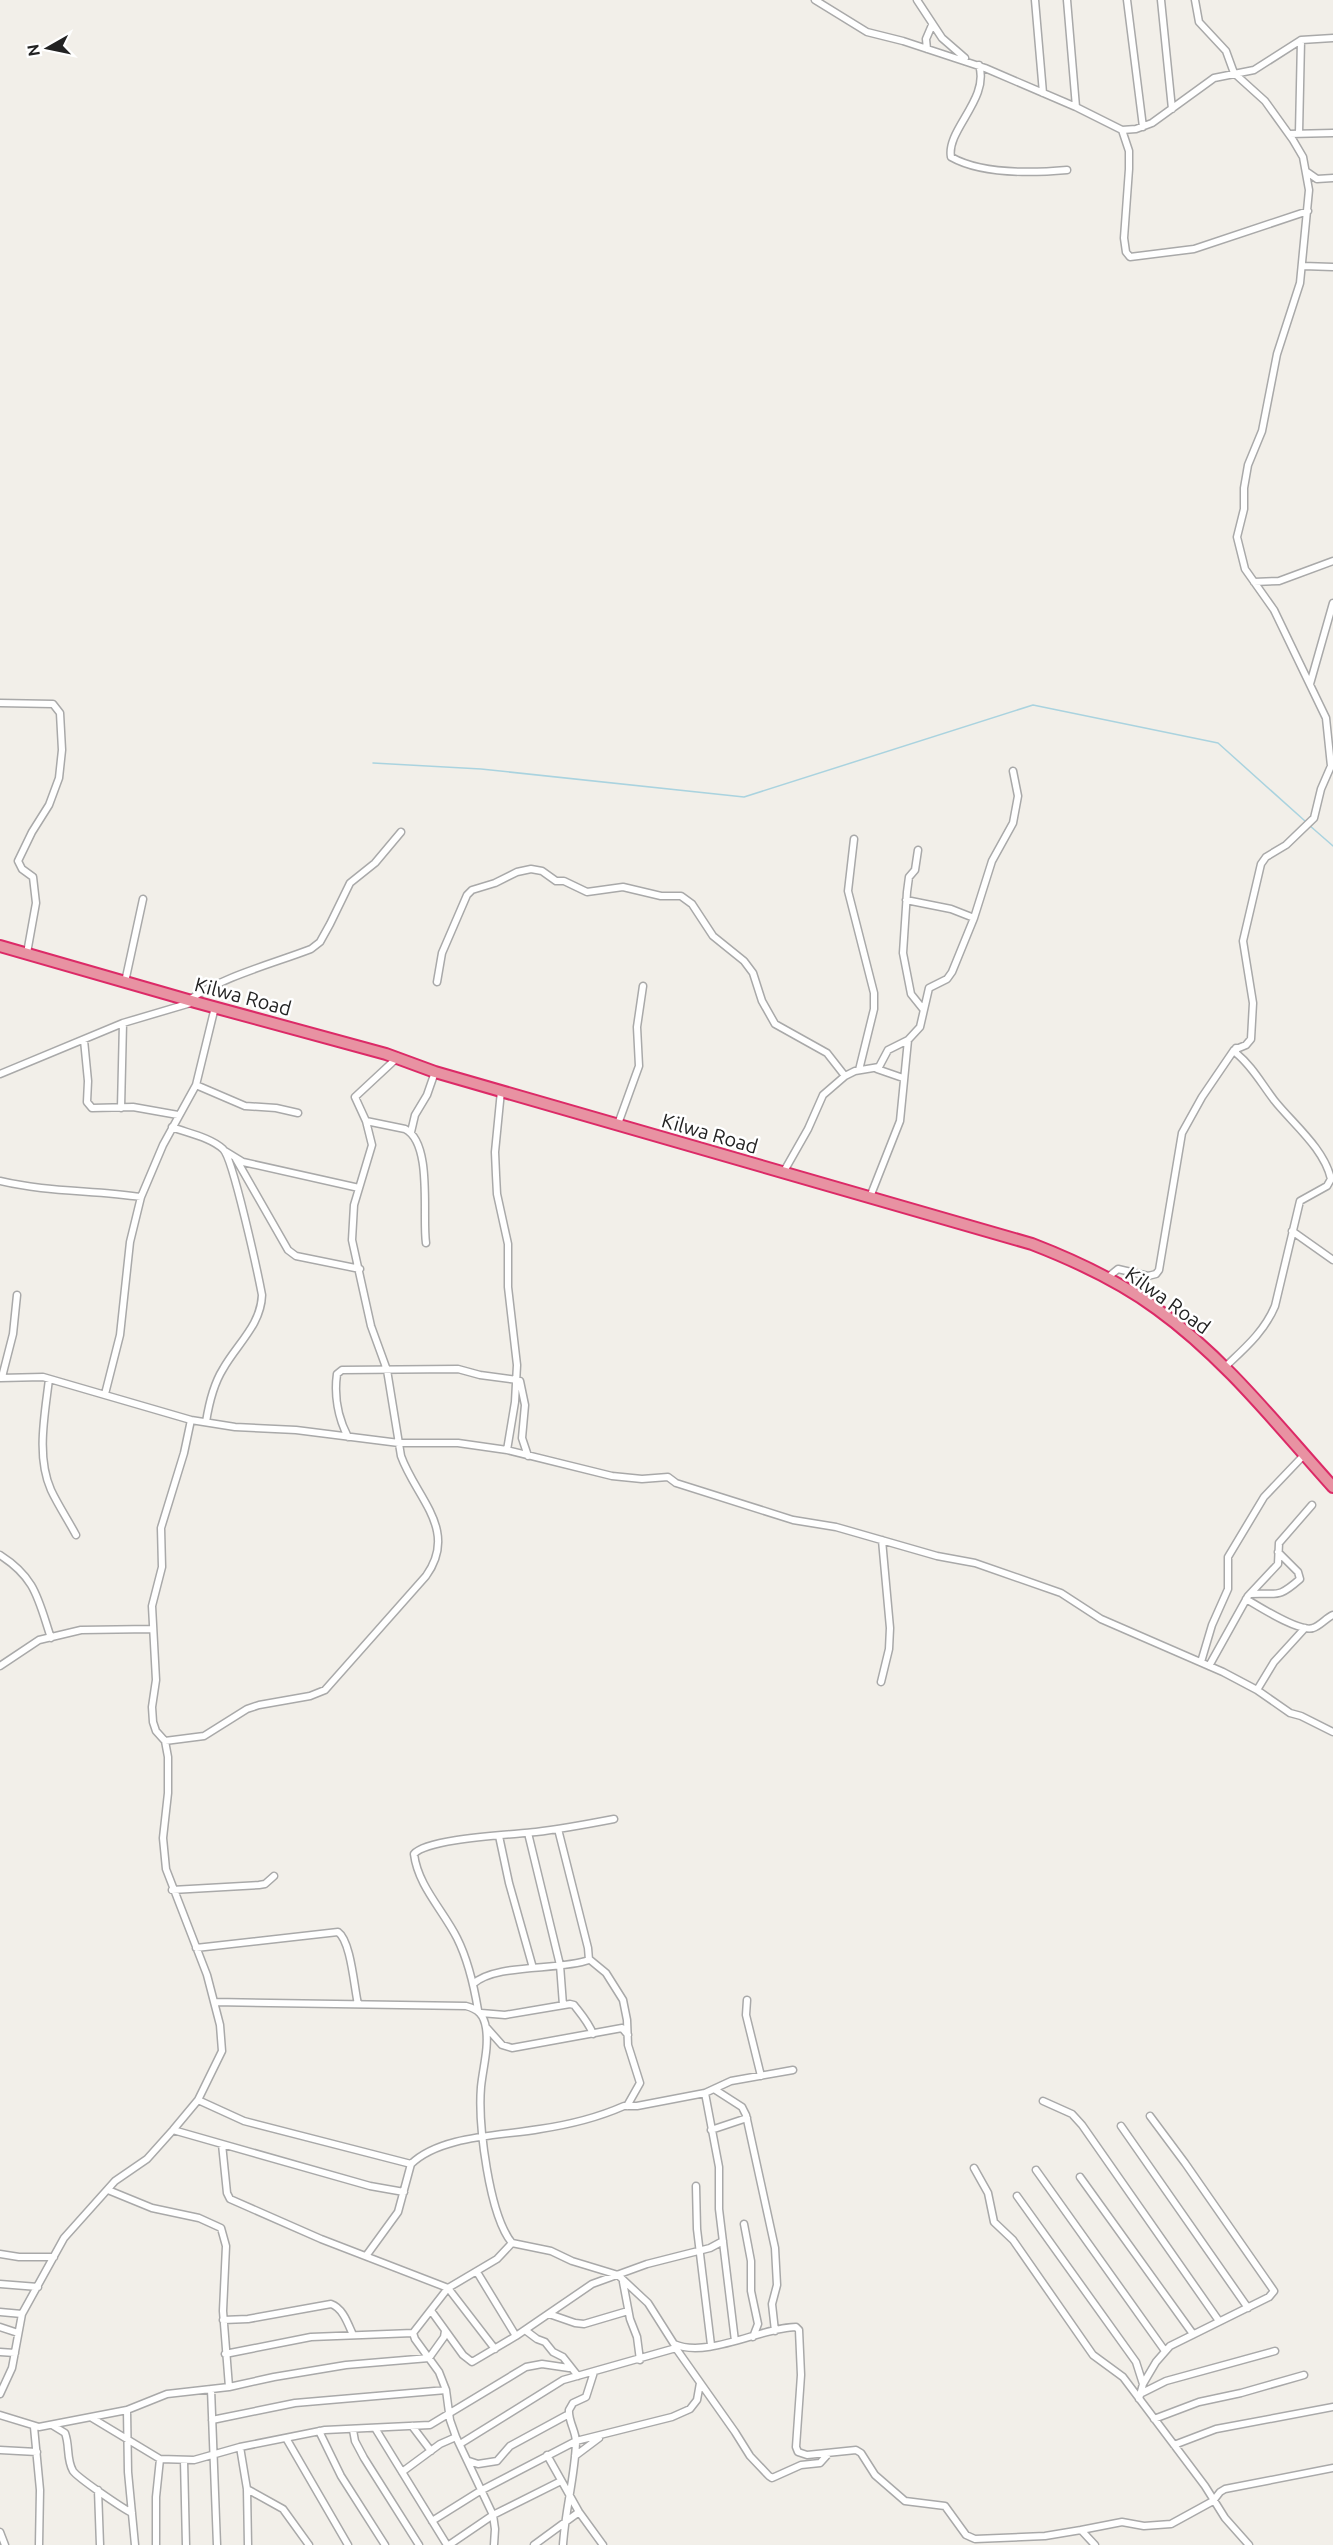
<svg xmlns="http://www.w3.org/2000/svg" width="1333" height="2545" font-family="Ubuntu,sans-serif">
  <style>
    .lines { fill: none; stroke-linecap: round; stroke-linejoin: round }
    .stream { stroke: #aad3df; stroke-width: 1.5 }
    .street-casing { stroke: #a9a9a9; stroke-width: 9 }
    .highway-casing { stroke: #dc2a67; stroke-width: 14 }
    .street { stroke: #fff; stroke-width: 6 }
    .highway { stroke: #e892a2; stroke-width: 10 }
    .labels { text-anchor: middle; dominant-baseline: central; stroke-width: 5; stroke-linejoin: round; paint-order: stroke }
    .street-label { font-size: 20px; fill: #222; stroke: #fff }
  </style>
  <rect width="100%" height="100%" fill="#f2efe9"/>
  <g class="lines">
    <path class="stream" d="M373,763L481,769L744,797L1033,705L1218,743L1305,821
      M1309,825L1333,846"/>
    <g class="street-casing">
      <path id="street" d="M815,0L867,32L903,41L985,68L1076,107L1122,130L1136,129L1152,123L1214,78L1254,70L1301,40L1333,38
        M917,0L942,38L965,58
        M1035,0L1043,93
        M1067,0L1076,107
        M1127,0L1143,127
        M1161,0L1172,109
        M927,49L926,39L932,25
        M979,65C990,99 946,130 951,157C981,174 1033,173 1067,170
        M1122,130L1129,151V169L1124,238L1126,252L1130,257L1194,249L1308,211
        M1299,133L1301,40
        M1289,134L1333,133
        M1307,172L1317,179L1333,178
        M1303,266L1333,267
        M1254,582L1279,581L1333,561
        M1310,684L1333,603
        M0,703L53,704L60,713L62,750L59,778L49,805L32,832L18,861L22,869L33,877L36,903L27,953
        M854,839L848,891L874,993V1009L859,1070
        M918,850L915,870L909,877L907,892L903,953L911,994L923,1009
        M906,900L951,909L974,918
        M125,982L143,899
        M437,982L442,953L467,895L472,890L495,883L517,872L531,869L542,871L556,881H564L587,892L623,887L661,896H681L692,904L713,936L744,961L753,973L762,1001L775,1024L827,1053L845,1076
        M189,1000C224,976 272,964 311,949L320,942L330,924L350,883L375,863L401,832
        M84,1040L88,1081L87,1102L92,1108L133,1107L178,1115
        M877,1069L903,1078
        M0,1074L123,1023L194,1002
        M196,1085L245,1106L276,1108L298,1113
        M501,1091L495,1152L496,1175L497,1194L508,1244V1287L517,1365L515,1402L507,1450
        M121,1108L123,1023
        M366,1121L405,1129C433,1143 422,1216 426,1243
        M618,1124L639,1066L637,1027L643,986
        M172,1127C187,1133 210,1137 223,1149C233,1158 258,1274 262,1295C261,1325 237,1344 223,1369C213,1385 209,1403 206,1422
        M411,1132L415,1115L427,1095L435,1072
        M225,1151L243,1162L359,1188
        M236,1159L288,1250L296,1256L360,1269
        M783,1173L808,1129L823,1095L845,1076L855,1071L879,1067L888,1050L908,1040L920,1027L929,988L947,979L952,972L974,918L992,861L1013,823L1018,796L1013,771
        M0,1181C46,1192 94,1190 141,1197
        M870,1197L900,1121L908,1040
        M1292,1231L1333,1260
        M1107,1278L1118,1269L1148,1276L1156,1274L1159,1270L1182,1133L1202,1097L1234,1050L1246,1045L1251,1039L1253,1003L1243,941L1261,864L1266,857L1286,845L1314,818L1321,789L1331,766L1326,718L1274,610L1245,569L1237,537L1244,509V488L1248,465L1262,431L1277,354L1300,283L1309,190L1303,157L1293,140L1265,101L1234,73L1226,51L1199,22L1195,0
        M1225,1367C1245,1348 1264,1332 1275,1306L1300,1201L1327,1186L1331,1179C1324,1148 1292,1123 1274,1100C1261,1083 1252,1066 1236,1053V1048
        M2,1377L13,1334L17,1295
        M0,1378L43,1377L191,1420L235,1427L296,1430L399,1443H458L507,1450L612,1476L642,1479L668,1477L676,1483L793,1520L836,1527L937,1556L975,1563L1061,1593L1101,1619L1223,1672L1257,1690L1290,1713L1301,1716L1333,1732
        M49,1379C45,1414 36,1456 51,1490C58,1505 68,1520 76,1535
        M520,1381L525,1405L522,1438L528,1456
        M105,1394L120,1335L130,1242L141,1197L163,1145L196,1085L215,1007
        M348,1437C338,1418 334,1395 337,1374L342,1370L458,1369L480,1375L517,1380
        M0,1555C36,1578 38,1599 51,1638
        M1250,1594C1278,1592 1276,1600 1300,1579L1298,1572L1278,1552
        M1246,1599C1258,1606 1300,1633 1313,1628C1320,1626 1326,1618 1333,1615
        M1201,1662L1212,1625L1228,1589V1557L1264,1497L1304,1455
        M0,1666L39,1640L81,1630L152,1629
        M1209,1666L1248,1596L1278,1564L1279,1543L1312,1505
        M881,1682L889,1649L890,1628L882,1540
        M1257,1690L1274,1662L1305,1628
        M165,1741L204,1736L247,1709L259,1705L310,1696L325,1690L426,1576C459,1530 416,1498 401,1456L387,1370L371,1326L352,1240L354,1205L372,1145L366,1121L355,1097L398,1057
        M528,1833L560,1965L563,2005
        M499,1836L509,1883L533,1968
        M172,1890L259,1885L265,1884L274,1876
        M196,1948L338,1932C351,1941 354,1987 358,2004
        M589,1959L606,1973L623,2000L627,2020L628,2045L640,2083L627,2106
        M473,1984C496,1963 558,1971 589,1960L588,1948L558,1829
        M747,2000L746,2015L761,2076
        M214,2002L466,2006C478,2009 484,2015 486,2028C489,2048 483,2067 481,2087C478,2124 489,2215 512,2243L551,2251L572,2261L618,2275L648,2303L674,2344C707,2359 763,2327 796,2327L799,2330L801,2375L796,2447L798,2452L807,2455L856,2450L861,2453L875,2475L905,2501L945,2506L966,2535L975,2539L1045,2536L1081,2530L1095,2545
        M478,2010C474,1986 468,1960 457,1938C443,1910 418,1886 414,1854C428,1838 512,1835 536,1832C562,1829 588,1824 614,1819
        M481,2013L505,2015L570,2004L574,2005C581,2014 589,2023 593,2034
        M486,2027L502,2045L512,2048L622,2028L628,2035
        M714,2089L742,2107L746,2115L775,2248L777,2285L772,2304L775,2331
        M705,2093L719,2167V2209L735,2341
        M198,2100L244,2121L411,2164
        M1043,2101L1072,2114L1082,2125L1219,2321
        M1121,2126L1248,2308
        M173,2130L370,2186L404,2192
        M711,2130L747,2118
        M222,2144L227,2193L230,2199L321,2239L448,2288L495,2349
        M974,2168L988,2193L994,2222L1013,2240L1093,2355L1123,2377L1205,2486L1225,2518L1249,2545
        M1036,2170L1165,2351
        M1080,2177L1193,2334
        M696,2186L697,2229L711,2345
        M108,2190L152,2208L199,2218L221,2228L226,2246L223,2311L229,2387
        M1017,2196L1136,2362L1143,2384
        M744,2224L751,2261V2291L758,2324L753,2337
        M0,2254L19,2257H54
        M366,2256L398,2212L411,2164C441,2135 501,2136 540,2129C567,2125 599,2117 624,2106H637L705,2093L731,2081L793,2070
        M477,2272L516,2336
        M623,2282L630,2319L637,2337L640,2360
        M0,2284L38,2287
        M0,2312L22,2314
        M432,2312L463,2355L472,2362L516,2336L592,2284L647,2264L710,2248L723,2241
        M549,2314L575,2323L584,2324L628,2311
        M223,2320L248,2319L331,2304C343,2308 348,2324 353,2335
        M0,2327L18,2333
        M525,2330L537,2339L545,2342L553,2352L563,2357L578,2376
        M675,2347L735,2432L750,2456L769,2476L772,2478L801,2465L820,2463L829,2453
        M0,2352L15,2353
        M225,2354L311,2337L413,2333
        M211,2389L217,2545
        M0,2394L12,2368L22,2314L64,2238L115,2181L147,2159L173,2130L198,2100L222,2051L220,2025L207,1975L166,1869L163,1838L168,1793V1757L165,1741L156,1731L153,1722L152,1707L156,1680L152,1606L162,1567L161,1528L184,1453L191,1420
        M1140,2394L1166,2381L1275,2351
        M1139,2399L1143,2384L1156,2362L1170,2346L1269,2297L1274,2291L1185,2163L1150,2116
        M127,2410L128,2472L135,2545
        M0,2415L39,2427L127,2410L167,2394L229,2387L274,2377L346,2365L429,2358L444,2337L445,2331
        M92,2418L160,2459L194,2460L240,2447L325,2430L430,2425L526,2367L542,2364L569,2368
        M1154,2419L1199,2402L1241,2393L1304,2375
        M212,2420L295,2403L446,2390
        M52,2425L65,2433C70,2446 66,2459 73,2471C78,2478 122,2508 132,2513
        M412,2426L431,2451
        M34,2427L40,2490L39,2545
        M375,2428L447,2545
        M353,2430L355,2441L364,2458L419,2545
        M319,2431L341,2476L385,2545
        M286,2438L348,2545
        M460,2444L563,2380L676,2348
        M1174,2445L1216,2429L1333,2407
        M240,2447L247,2489L248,2545
        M0,2450L37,2452
        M547,2455L579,2512L603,2545
        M575,2456L599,2438
        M184,2460L186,2545
        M469,2461L478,2464L497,2461L510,2446L569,2414
        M402,2472L440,2444L456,2437
        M247,2489L283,2509L309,2545
        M98,2490L100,2545
        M432,2521L480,2491L576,2441L672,2417L690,2409L697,2400L700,2383
        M1081,2530L1122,2522L1144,2526L1171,2524L1213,2501L1220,2492L1225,2489L1333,2468
        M0,2532L5,2545
        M156,2545V2497L160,2459
        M449,2545L493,2515L561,2481
        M494,2545L495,2529L493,2515L456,2437L450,2420L446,2390L439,2372L415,2339L413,2333L448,2288L497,2259L512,2243
        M534,2545L579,2512
        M563,2545C565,2510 575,2477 576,2442C576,2431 568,2421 569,2410L573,2403L586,2397L594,2372"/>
    </g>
    <g class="highway-casing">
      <path id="highway" d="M0,946L195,1002L386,1054L435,1072L1032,1244C1076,1261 1119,1281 1157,1309C1225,1358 1278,1426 1333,1487"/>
    </g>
    <use href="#street" class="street"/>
    <use href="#highway" class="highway"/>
  </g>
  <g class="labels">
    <g class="street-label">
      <text transform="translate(243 996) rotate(15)">Kilwa Road</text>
      <text transform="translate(710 1133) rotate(16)">Kilwa Road</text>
      <text transform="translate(1168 1300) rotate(36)">Kilwa Road</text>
    </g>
  </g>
  <g transform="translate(48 48) rotate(261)" stroke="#ffffff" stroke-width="4.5" paint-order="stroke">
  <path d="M0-4.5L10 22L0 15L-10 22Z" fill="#222222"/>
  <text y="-9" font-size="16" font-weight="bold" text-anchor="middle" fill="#222222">N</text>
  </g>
</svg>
